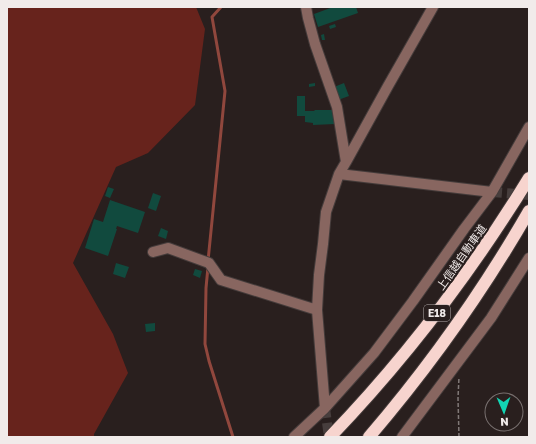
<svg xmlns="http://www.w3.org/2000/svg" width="536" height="444" font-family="'Golos Text','Noto Sans JP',sans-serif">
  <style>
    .green { fill: #67231c }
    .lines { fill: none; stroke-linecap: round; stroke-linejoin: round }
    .stream { stroke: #90473d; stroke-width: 3 }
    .building { fill: #114a3e }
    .minor-tunnel { stroke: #473e3d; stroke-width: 10; stroke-dasharray: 10 5; stroke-linecap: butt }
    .minor-casing { stroke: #453c3b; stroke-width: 12 }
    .highway-casing { stroke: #453c3b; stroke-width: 14 }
    .path { stroke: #807877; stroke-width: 1.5; stroke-dasharray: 4 2; stroke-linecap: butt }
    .minor { stroke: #886660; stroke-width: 10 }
    .highway { stroke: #f7d4ce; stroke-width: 12 }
    .labels { text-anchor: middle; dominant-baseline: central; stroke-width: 4; stroke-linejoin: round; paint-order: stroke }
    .shield { fill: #291f1e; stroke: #b5aead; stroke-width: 1 }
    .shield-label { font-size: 10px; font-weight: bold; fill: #f1ebea }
    .street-label { font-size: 11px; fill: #f1ebea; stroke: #291f1e }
  </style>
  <rect width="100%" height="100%" fill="#291f1e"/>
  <path class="green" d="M7,7H196L205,29L195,105L148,153L116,167L73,263L113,334L128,373L94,434V437H7Z"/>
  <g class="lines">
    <path class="stream" d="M208,261L225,91L212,17L221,7
      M208,267L206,288L205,344L209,361L233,437"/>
  </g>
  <path class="building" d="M333,7H356L358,13L318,27L314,14Z
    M335,24L336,27L330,29L329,26Z
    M324,34L325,40H322L321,35Z
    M315,83V86L309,87V84Z
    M344,83L349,96L338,100L334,87Z
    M297,96H305V111H315L314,110H335V124L313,125V123L305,122V116H297Z
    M108,187L114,189L110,198L105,196Z
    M153,193L161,196L156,211L148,208Z
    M110,200L145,212L138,233L117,226L116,229H117L108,256L85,248L94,219L103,222Z
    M161,228L168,231L166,239L158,236Z
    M116,263L129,267L125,278L113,274Z
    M195,269L202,271L200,278L193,275Z
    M155,323V331L146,332L145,324Z"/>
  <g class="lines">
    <path class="minor-tunnel" d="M492,192L529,195
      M325,408L329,437"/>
    <g class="minor-casing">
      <path id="minor" d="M306,7L308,18L315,44L337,107L346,162
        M339,174L492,192
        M153,252L168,248L209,263L221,280L317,310
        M325,408L317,310L319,275L323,244L326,212L339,174L346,162L388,86L433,7
        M294,437L325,408L374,353L413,301L464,229L492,192L529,127
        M402,437L491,318L529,258"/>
    </g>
    <g class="highway-casing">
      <path id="highway" d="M330,437C406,358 472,271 529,178
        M369,437C429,367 483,291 529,211"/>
    </g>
    <path class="path" d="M459,437L458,398L459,377"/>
    <use href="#minor" class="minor"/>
    <use href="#highway" class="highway"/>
  </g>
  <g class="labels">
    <rect class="shield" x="424" y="305" width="26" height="16" rx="3"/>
    <g class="shield-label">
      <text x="437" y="313">E18</text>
    </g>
    <g class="street-label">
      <text transform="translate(461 257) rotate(-55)">上信越自動車道</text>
    </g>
  </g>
  <rect width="536" height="444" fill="none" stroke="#f1ebea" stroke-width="16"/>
  <g transform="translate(504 412) rotate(178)"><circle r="19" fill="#291f1e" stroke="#797170"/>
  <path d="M0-3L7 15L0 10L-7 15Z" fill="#12d5b4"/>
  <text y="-6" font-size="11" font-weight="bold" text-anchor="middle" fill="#f1ebea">N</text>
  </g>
</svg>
